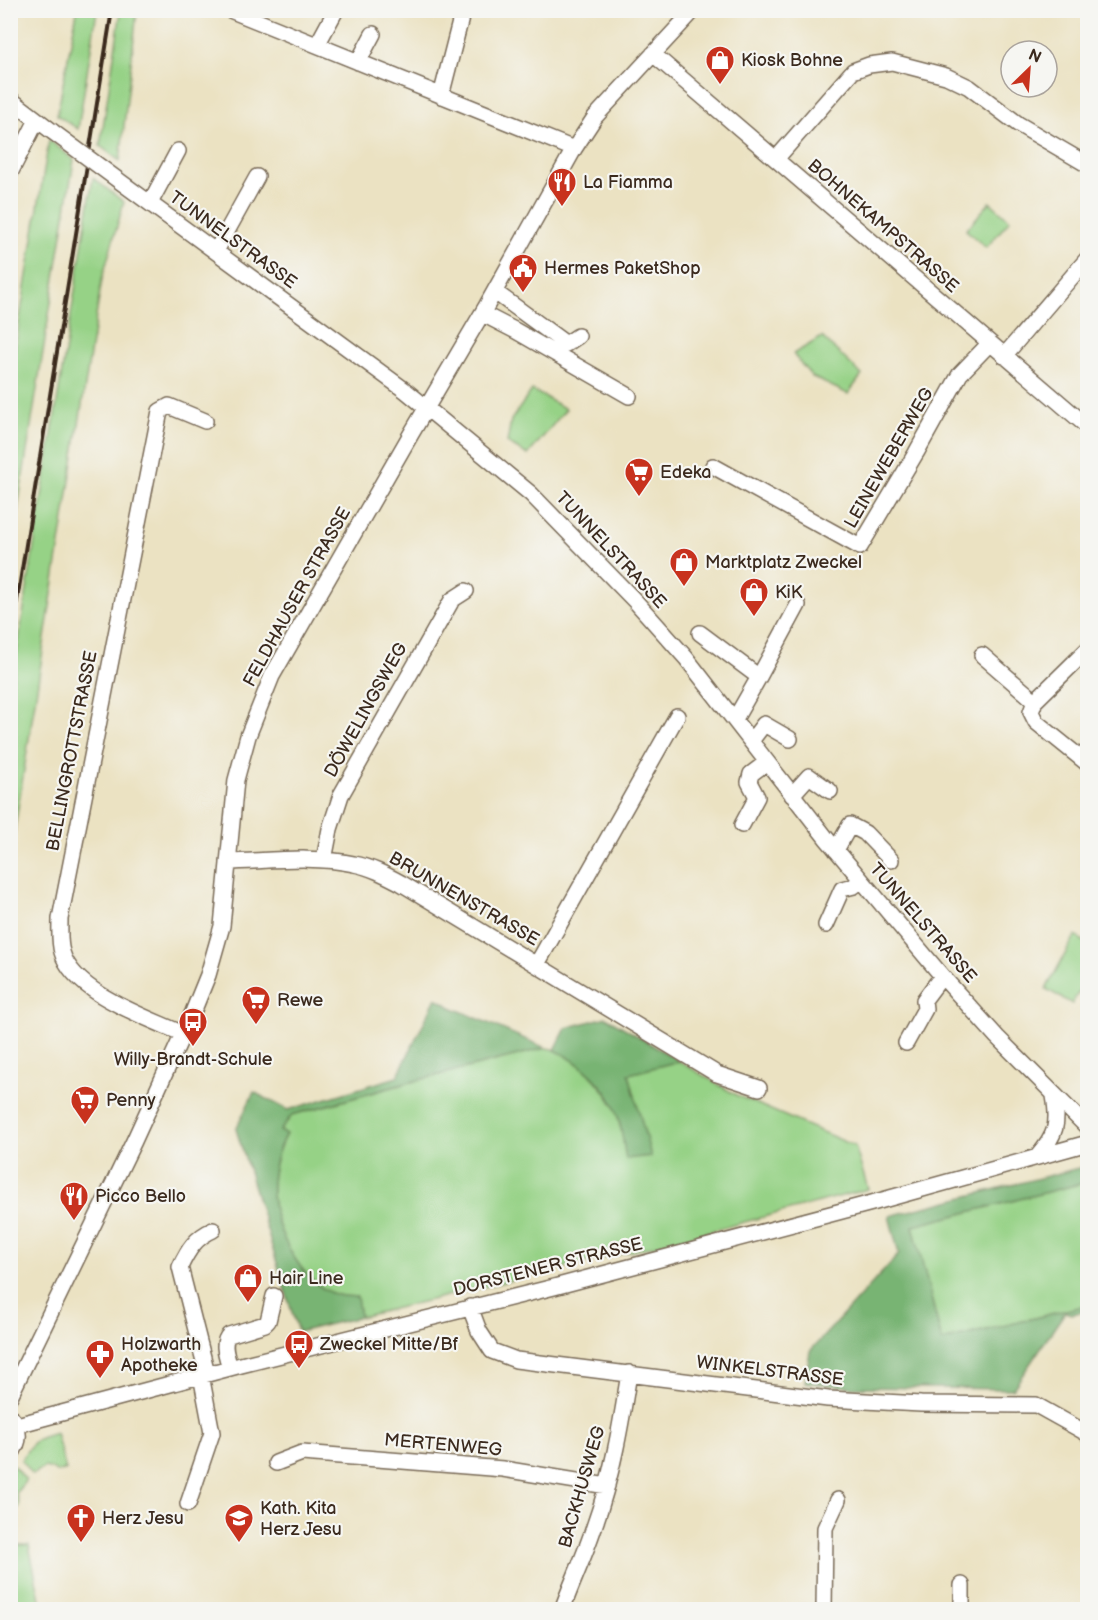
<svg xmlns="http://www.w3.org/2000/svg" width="1098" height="1620" font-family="'Balsamiq Sans',sans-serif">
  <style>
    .green { fill: #96d286; stroke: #687e52; stroke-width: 1.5 }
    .forest { fill: #78b473; stroke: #5a6f48; stroke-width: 1.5 }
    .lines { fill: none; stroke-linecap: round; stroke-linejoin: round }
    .minor-casing { stroke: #796a57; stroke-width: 18 }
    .minor { stroke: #fff; stroke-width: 15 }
    .rail { stroke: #3b2a1e; stroke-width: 4 }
    .minor-bridge-casing { stroke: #796a57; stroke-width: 18; stroke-linecap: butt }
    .minor-bridge { stroke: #fff; stroke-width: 15 }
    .labels { text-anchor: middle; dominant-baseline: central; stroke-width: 4.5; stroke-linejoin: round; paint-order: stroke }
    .poi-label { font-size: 18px; fill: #3b2a1e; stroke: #f6f6f2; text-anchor: start }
    .street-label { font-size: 18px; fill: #3b2a1e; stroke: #f6f6f2 }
  </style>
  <rect width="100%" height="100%" fill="#f6f6f2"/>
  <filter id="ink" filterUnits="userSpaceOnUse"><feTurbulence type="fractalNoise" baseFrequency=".0167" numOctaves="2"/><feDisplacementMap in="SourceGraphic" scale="12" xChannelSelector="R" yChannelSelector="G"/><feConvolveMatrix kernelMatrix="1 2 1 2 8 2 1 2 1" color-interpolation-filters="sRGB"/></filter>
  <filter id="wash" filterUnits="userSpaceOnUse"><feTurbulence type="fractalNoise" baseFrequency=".008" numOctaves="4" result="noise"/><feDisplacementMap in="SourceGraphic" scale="24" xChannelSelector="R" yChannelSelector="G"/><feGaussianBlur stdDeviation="1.35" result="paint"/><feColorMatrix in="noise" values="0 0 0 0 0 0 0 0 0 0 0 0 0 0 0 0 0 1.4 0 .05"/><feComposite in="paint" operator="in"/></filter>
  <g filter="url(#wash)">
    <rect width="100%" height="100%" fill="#ebe2c2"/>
    <path class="green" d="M77,11H97L78,129L57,115Z
      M121,11H137L120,161L100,146Z
      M49,140L74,160L11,550V373Z
      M93,178L124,202L102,279L11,852V689Z
      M990,202L1010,220L986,248L966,230Z
      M822,337L862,375L848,394L812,377L793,354Z
      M532,390L566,409L528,455L507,443L511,420Z
      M1075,936L1087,943V977L1072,1004L1046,989Z
      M546,1048C573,1050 603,1086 615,1108C619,1115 618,1125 622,1131C626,1138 643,1149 650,1156L629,1074L679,1061L736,1095L855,1146L868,1189L670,1242L360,1317L356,1297C351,1296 344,1297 338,1295C301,1285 273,1228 272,1192C271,1174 277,1150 286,1134L280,1131L292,1115L407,1083Z
      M1087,1182V1305L942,1341L913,1226Z
      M56,1433L66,1470L56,1472L52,1469L45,1467L32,1475L21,1460C35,1439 31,1440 56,1433Z
      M14,1466L26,1480L16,1493L19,1504L18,1508L11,1511V1468Z
      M14,1545H29L42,1609H11L10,1552Z"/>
    <path class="forest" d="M436,998L451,1007L546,1048L407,1083L292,1115L280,1131L286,1134C277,1149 271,1175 272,1192C273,1228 301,1285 338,1295C344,1297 351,1296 357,1297L360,1317L298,1332L236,1129L254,1092L288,1110L397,1077Z
      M606,1017L679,1061L629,1074L651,1156L626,1159C623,1144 622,1128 617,1113C608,1086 580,1062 555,1050L566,1028Z
      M1087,1166V1182L913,1226L942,1341L1087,1305V1311L1071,1314L1065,1312L1013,1389L850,1387L805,1382L810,1351L899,1254L889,1216Z"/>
  </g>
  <g filter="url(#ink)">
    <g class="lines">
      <g class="minor-casing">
        <path id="minor" d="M230,10L574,149
          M317,45L336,10
          M653,54L1088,427
          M358,62L373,34
          M441,96L463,10
          M10,99L53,132
          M776,159L853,71L869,65L892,62L946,76L969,87L1018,124L1088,165
          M10,173L37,120
          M118,180L406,391L531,494L636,602L686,658L827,839L942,976L997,1037L1088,1128
          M150,203L178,151
          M216,251L257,177
          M495,292L566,344L578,336
          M483,314L516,331L629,396
          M1004,356L1088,258
          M713,466L860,547L916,453L960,374L990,343
          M700,633L759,677L735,719
          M1088,649L1035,701L1031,712L1036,722L1088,764
          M982,655L1035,701
          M759,677L798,605
          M751,741L764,724L790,739
          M792,795L809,776L830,791
          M742,825L757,797L749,782L751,774L767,762
          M836,850L850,825L865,833L891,860
          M324,860L330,829L341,795L452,600L466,591
          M228,862C268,861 314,855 354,864C371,867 386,875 401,883L717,1074L759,1088
          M826,925L842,889L854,886L861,880
          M537,964L677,716
          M183,1034C147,1017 73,993 62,952C59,942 60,930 60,919L160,411L169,406L205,421
          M906,1043L925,1009L924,1000L942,976
          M1038,1156C1056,1135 1059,1124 1054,1096
          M470,1307L479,1331L492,1351L516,1360L828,1399L921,1404L1036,1405L1088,1434
          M230,1368C227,1357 221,1343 229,1335L265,1324L268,1321L274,1296
          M207,1373L180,1267C188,1250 196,1237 213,1230
          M10,1396L134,1141L193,1012L208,975L222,926L236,780L248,736L272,676L411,434L487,305L574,149L595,117L694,10
          M10,1416C21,1429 21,1442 10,1455
          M17,1425L241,1365L554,1287L872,1203L1088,1143
          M276,1463L302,1453L503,1469L607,1486
          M188,1504L212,1433L201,1375
          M562,1610C572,1582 585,1555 594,1527C612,1477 621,1425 629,1373
          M824,1610L825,1528L838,1500
          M962,1610V1585"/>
      </g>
      <use href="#minor" class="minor"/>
      <path class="rail" d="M10,644L112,10"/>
      <g class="minor-bridge-casing">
        <path id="minor-bridge" d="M53,132L118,180"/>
      </g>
      <use href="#minor-bridge" class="minor-bridge"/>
    </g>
  </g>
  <defs>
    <g id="shop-pin" transform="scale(1.5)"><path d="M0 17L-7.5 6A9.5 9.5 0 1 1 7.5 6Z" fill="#c8321e" stroke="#f6f6f2"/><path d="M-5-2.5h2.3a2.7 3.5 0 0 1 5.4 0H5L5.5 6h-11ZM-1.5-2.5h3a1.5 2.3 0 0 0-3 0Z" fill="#fff"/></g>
    <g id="restaurant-pin" transform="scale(1.5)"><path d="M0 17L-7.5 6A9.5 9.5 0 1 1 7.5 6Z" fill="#c8321e" stroke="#f6f6f2"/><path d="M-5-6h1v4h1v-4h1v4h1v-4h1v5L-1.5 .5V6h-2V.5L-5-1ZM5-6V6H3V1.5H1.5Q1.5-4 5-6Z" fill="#fff"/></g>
    <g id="civic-pin" transform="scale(1.5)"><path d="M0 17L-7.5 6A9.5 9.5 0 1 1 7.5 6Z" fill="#c8321e" stroke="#f6f6f2"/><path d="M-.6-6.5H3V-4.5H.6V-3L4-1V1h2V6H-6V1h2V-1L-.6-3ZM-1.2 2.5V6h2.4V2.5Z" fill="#fff"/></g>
    <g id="supermarket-pin" transform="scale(1.5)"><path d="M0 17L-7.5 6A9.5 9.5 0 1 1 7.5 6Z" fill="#c8321e" stroke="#f6f6f2"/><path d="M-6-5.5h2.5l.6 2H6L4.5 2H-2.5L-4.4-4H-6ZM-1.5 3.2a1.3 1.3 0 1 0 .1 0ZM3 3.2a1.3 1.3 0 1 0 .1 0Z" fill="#fff"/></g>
    <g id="bus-pin" transform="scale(1.5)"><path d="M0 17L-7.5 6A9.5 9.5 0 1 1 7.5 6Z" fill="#c8321e" stroke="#f6f6f2"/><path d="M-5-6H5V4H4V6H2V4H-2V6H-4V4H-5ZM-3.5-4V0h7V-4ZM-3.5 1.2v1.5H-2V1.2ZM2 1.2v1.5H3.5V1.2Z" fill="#fff"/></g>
    <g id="pharmacy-pin" transform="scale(1.5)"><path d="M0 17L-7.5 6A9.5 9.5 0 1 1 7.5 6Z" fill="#c8321e" stroke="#f6f6f2"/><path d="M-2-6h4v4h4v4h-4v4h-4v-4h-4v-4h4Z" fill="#fff"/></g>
    <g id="church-pin" transform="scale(1.5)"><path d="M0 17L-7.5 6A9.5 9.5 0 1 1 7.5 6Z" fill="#c8321e" stroke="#f6f6f2"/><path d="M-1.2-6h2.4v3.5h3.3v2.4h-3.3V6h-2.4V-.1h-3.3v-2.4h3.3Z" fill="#fff"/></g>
    <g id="school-pin" transform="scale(1.5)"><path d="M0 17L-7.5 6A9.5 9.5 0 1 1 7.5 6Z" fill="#c8321e" stroke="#f6f6f2"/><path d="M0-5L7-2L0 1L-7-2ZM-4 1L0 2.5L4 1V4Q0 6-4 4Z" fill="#fff"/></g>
  </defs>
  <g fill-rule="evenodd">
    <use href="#shop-pin" x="720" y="60"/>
    <use href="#restaurant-pin" x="562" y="182"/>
    <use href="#civic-pin" x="523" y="268"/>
    <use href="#supermarket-pin" x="639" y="472"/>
    <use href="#shop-pin" x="684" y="562"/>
    <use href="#shop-pin" x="754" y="592"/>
    <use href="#supermarket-pin" x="256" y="1000"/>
    <use href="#bus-pin" x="193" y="1022"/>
    <use href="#supermarket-pin" x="85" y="1100"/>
    <use href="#restaurant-pin" x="74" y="1196"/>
    <use href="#shop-pin" x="248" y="1278"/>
    <use href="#bus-pin" x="299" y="1344"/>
    <use href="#pharmacy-pin" x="100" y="1354"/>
    <use href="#church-pin" x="81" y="1518"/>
    <use href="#school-pin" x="239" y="1518"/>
  </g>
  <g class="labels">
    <g class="poi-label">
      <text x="741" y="60">Kiosk Bohne</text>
      <text x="583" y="182">La Fiamma</text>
      <text x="544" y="268">Hermes PaketShop</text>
      <text x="660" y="472">Edeka</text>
      <text x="705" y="562">Marktplatz Zweckel</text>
      <text x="775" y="592">KiK</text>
      <text x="277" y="1000">Rewe</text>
      <text x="193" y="1059" text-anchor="middle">Willy-Brandt-Schule</text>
      <text x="106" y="1100">Penny</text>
      <text x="95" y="1196">Picco Bello</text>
      <text x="269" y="1278">Hair Line</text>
      <text x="121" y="1344">Holzwarth<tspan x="121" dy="21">Apotheke</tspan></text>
      <text x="320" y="1344">Zweckel Mitte/Bf</text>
      <text x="260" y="1508">Kath. Kita<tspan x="260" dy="21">Herz Jesu</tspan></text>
      <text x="102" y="1518">Herz Jesu</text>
    </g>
    <g class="street-label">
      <text transform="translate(883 226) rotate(41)">BOHNEKAMPSTRASSE</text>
      <text transform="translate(233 240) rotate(36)">TUNNELSTRASSE</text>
      <text transform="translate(889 458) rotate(-60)">LEINEWEBERWEG</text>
      <text transform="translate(611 550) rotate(47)">TUNNELSTRASSE</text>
      <text transform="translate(297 597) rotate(-61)">FELDHAUSER STRASSE</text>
      <text transform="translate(366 710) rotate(-61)">DÖWELINGSWEG</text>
      <text transform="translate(72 751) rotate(-79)">BELLINGROTTSTRASSE</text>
      <text transform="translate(464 899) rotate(30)">BRUNNENSTRASSE</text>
      <text transform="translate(923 923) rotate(49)">TUNNELSTRASSE</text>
      <text transform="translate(548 1267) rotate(-14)">DORSTENER STRASSE</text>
      <text transform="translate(770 1371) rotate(7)">WINKELSTRASSE</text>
      <text transform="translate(443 1445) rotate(5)">MERTENWEG</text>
      <text transform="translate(582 1487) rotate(-74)">BACKHUSWEG</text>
    </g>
  </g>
  <rect width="1098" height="1620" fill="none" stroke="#f6f6f2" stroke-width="36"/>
  <g transform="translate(1029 69) rotate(25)"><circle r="28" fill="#f6f6f2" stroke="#aba49d" stroke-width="1.5"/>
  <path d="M0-4.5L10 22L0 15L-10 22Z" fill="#c8321e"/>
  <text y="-9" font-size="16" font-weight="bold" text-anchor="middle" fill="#3b2a1e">N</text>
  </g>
</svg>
